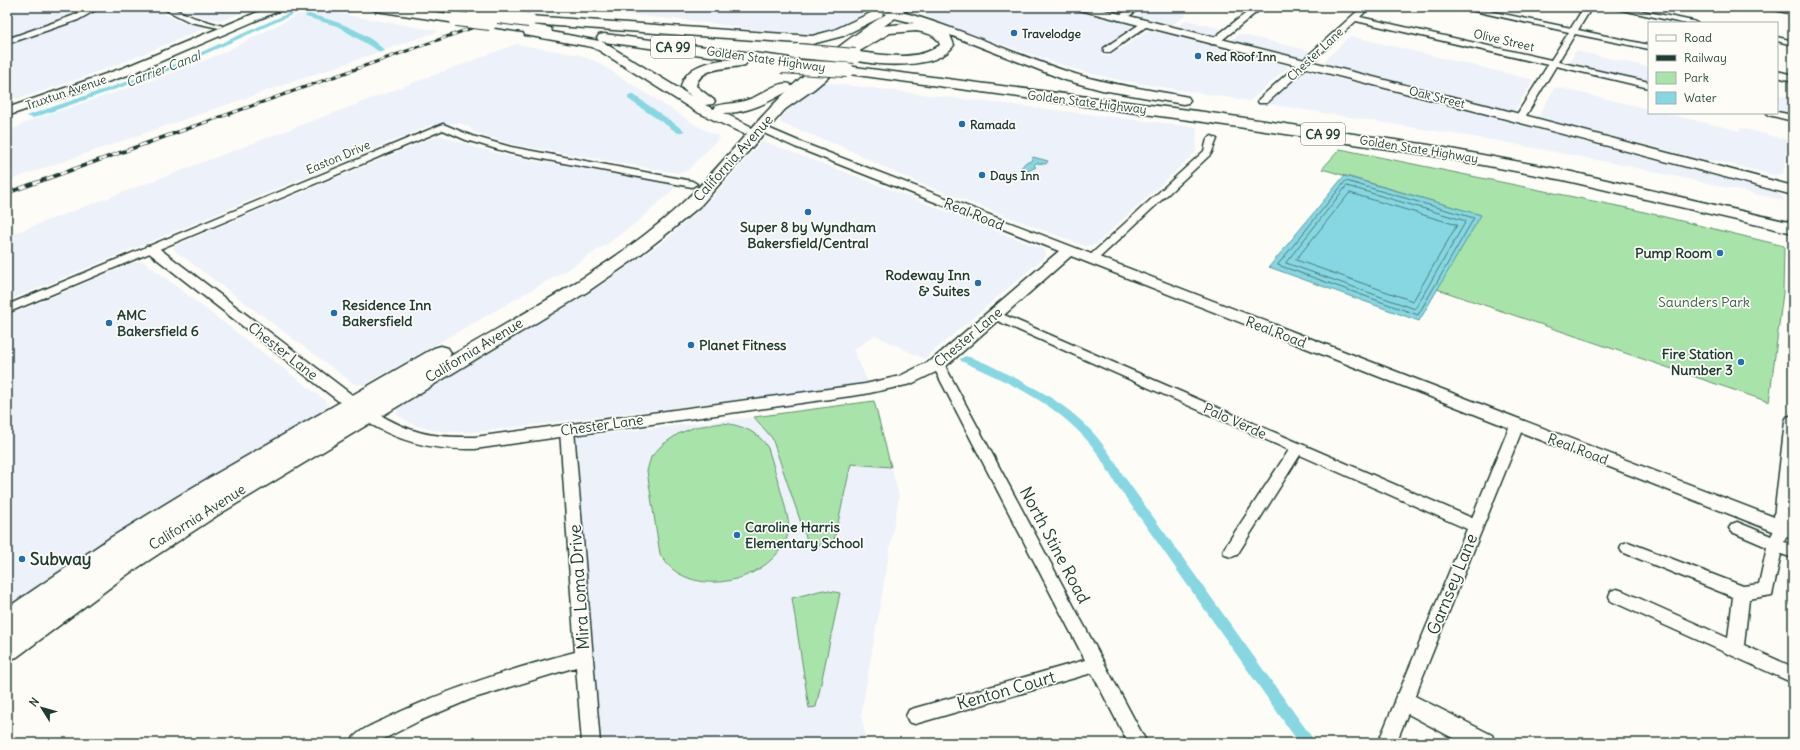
<svg xmlns="http://www.w3.org/2000/svg" width="1800" height="750" font-family="Delius,sans-serif">
  <style>
    .built { fill: #edf1f9 }
    .green { fill: #a8e4aa; stroke: #64906f }
    .water { fill: #87d7e2; stroke: #5d999c }
    .lines { fill: none; stroke-linecap: round; stroke-linejoin: round }
    .shore { stroke: #497b7a; stroke-width: 1 }
    .canal { fill: #87d7e2; fill-rule: evenodd }
    .minor-casing { stroke: #1f3d34; stroke-width: 3 }
    .tertiary-casing { stroke: #1f3d34; stroke-width: 3 }
    .secondary-casing { stroke: #1f3d34; stroke-width: 3 }
    .primary-casing { stroke: #1f3d34; stroke-width: 3 }
    .motorway-casing { stroke: #1f3d34; stroke-width: 3 }
    .minor { fill: #fdfcf7; fill-rule: evenodd }
    .tertiary { fill: #fdfcf7; fill-rule: evenodd }
    .secondary { fill: #fdfcf7; fill-rule: evenodd }
    .primary { fill: #fdfcf7; fill-rule: evenodd }
    .motorway { fill: #fdfcf7; fill-rule: evenodd }
    .rail-far1-casing { stroke: #1f3d34; stroke-width: 3 }
    .rail-casing { stroke: #1f3d34; stroke-width: 3.5 }
    .rail-far1 { stroke: #fdfcf7; stroke-width: 2; stroke-dasharray: 5.5; stroke-linecap: butt }
    .rail { stroke: #fdfcf7; stroke-width: 2.5; stroke-dasharray: 7; stroke-linecap: butt }
    .motorway-bridge-casing { stroke: #1f3d34; stroke-width: 16; stroke-linecap: butt }
    .motorway-bridge { stroke: #fdfcf7; stroke-width: 14 }
    .poi-dot { fill: #1f6fb2; stroke: #fdfcf7; stroke-width: 1.5 }
    .labels { text-anchor: middle; dominant-baseline: central; stroke-width: 3.5; stroke-linejoin: round; paint-order: stroke }
    .far-poi-label { font-size: 12px; font-weight: bold; fill: #1f3d34; stroke: #fdfcf7; text-anchor: start }
    .far-street-label { font-size: 12px; fill: #1f3d34; stroke: #fdfcf7 }
    .shield { fill: #fdfcf7; stroke: #62766e; stroke-width: 1 }
    .shield-label { font-size: 13px; font-weight: bold; fill: #1f3d34 }
    .far-water-label { font-size: 13px; font-style: italic; fill: #345c57; stroke: #fdfcf7 }
    .street-label { font-size: 14px; fill: #1f3d34; stroke: #fdfcf7 }
    .poi-label { font-size: 14px; font-weight: bold; fill: #1f3d34; stroke: #fdfcf7; text-anchor: start }
    .park-label { font-size: 14px; fill: #3a5e4c; stroke: #fdfcf7 }
    .near-street-label { font-size: 17px; fill: #1f3d34; stroke: #fdfcf7 }
    .near-poi-label { font-size: 17px; font-weight: bold; fill: #1f3d34; stroke: #fdfcf7; text-anchor: start }
  </style>
  <rect width="100%" height="100%" fill="#fdfcf7"/>
  <filter id="ink" filterUnits="userSpaceOnUse"><feTurbulence type="fractalNoise" baseFrequency=".025" numOctaves="2"/><feDisplacementMap in="SourceGraphic" scale="8" xChannelSelector="R" yChannelSelector="G"/><feConvolveMatrix kernelMatrix="1 2 1 2 8 2 1 2 1" color-interpolation-filters="sRGB"/></filter>
  <g filter="url(#ink)">
    <path class="built" d="M15,7H88L62,19L7,38V11Z
      M106,7H150L181,22L204,26L203,29L124,62L61,85L21,98L10,99L7,97V46L80,19Z
      M178,7H253L227,19L218,20L198,16Z
      M613,7H869L862,11L863,13L834,31L805,36L693,21L601,12Z
      M924,7H1061L1133,26L1101,48L1105,51L1101,55L1109,57L1149,30L1289,66L1250,101L1119,80L1077,70L960,30L925,16L923,8Z
      M1150,7H1156L1187,15L1172,25L1136,16Z
      M317,10L439,31L7,181V132L34,119L147,82L196,64L225,52L297,15Z
      M1186,20L1222,29L1214,36L1177,27Z
      M1239,34L1311,51L1303,58L1231,40Z
      M1350,36L1463,63L1534,80L1514,111L1322,63Z
      M516,44L580,55L597,62L699,127L720,137L687,171L678,173L511,144L474,132L468,126L459,123L431,125L7,301V236Z
      M1576,51L1649,67V82L1569,64Z
      M1305,70L1486,116L1774,192L1781,195L1785,202L1778,199L1628,166L1498,141L1268,104Z
      M820,82L1197,127L1196,152L1095,245L1085,246L914,181V179L900,175L841,146L780,123L781,118L796,102Z
      M1555,87L1649,109V113H1664L1740,131L1741,128L1788,140L1783,174L1773,175L1714,160L1713,162L1538,117Z
      M1777,95L1793,99V114L1777,111Z
      M437,136H443L477,148L511,157L672,184L676,187L641,219L607,244L567,270L364,385L354,384L174,250V247L179,244Z
      M761,142H765L858,177L1045,250L1046,256L924,359L875,335L853,350L869,383L476,432H453L432,430L414,425L397,415V409L401,406L605,283L667,239L711,199Z
      M143,261L326,401L327,405L322,411L170,499L79,558L7,608V316L133,263Z
      M874,401L899,496L861,715L867,743H600L574,437L754,417Z"/>
    <path class="green" d="M1340,149L1632,209L1784,246L1783,293L1769,402L1437,289L1481,215L1322,169Z
      M874,401L891,467L851,464L833,545L809,546L772,438L754,417Z
      M723,423C741,425 759,432 768,448C772,462 791,520 789,531C776,582 688,604 660,554L647,471L651,457L662,445L678,434L695,427Z
      M823,590L840,593L816,707L809,708L792,598Z"/>
    <path class="water" d="M1033,157L1048,161L1046,164L1036,163L1034,165L1036,167L1026,172L1020,169L1026,162H1030Z
      M1344,176L1481,215L1419,321L1269,267Z"/>
    <g class="lines">
      <path class="shore" d="M1346,181L1474,218L1418,315L1278,265Z
        M1347,186L1466,221L1415,309L1286,263Z
        M1350,193L1457,225L1413,301L1296,260Z"/>
      <path class="canal" d="M298,9L303,10L165,72L33,118L26,116L161,70Z
        M308,14C335,20 366,31 385,51L380,52L337,26L306,17L305,16Z
        M628,95H634L685,131L678,133L628,99Z
        M965,356C979,359 994,367 1007,374C1060,399 1094,423 1123,475L1316,743H1299L1114,481C1105,466 1097,450 1085,438C1052,401 1005,381 961,361L960,359Z"/>
      <g class="minor-casing">
        <path id="minor" d="M91,7H101L78,20L7,44V39L72,16Z
          M160,7H170L195,18L223,26L219,28L190,22Z
          M860,7H873L898,14L894,16Z
          M1132,7H1141L1124,20H1118V16Z
          M1254,7H1263L1217,44H1211V40Z
          M1362,7H1370L1360,17L1551,60L1569,32L1456,7H1470L1571,28L1584,7H1592L1578,30L1649,45V49L1575,34L1558,62L1649,82V88L1556,66L1524,119L1519,122L1514,119L1548,65L1356,21L1307,66H1301V62Z
          M1608,7H1623L1693,21L1697,23H1682Z
          M1761,7H1777L1793,10V14Z
          M1143,22L1150,24L1110,52H1104V48Z
          M1777,37L1793,41V45L1777,41Z
          M1777,71L1793,75V81L1777,77Z
          M1777,112L1793,115V121L1768,115L1767,113Z
          M443,124L472,136L511,147L692,181L697,184L692,187L510,153L466,140L443,130L7,313V305Z
          M1212,136L1217,139L1211,154L1095,262H1087L1085,260L1087,258L1204,151L1207,139Z
          M995,311L1472,518L1510,425L1512,422L1517,420L1522,422L1524,425L1396,743H1378L1467,529L1300,455L1237,555L1231,557L1225,555L1223,551L1225,547L1289,450L991,318L989,315L991,312Z
          M938,360L943,361L944,364L1147,743H1128L1092,673L915,724L909,722L906,716L909,710L915,708L1085,660L932,364L933,361Z
          M567,425L572,427L574,430L600,743H582L576,667L471,699L419,721L376,743H350C355,731 375,724 387,718C447,689 510,669 575,652L560,430L562,427Z
          M1737,522L1771,536L1777,524L1782,522L1787,524L1790,528L1784,542L1793,545V558L1781,554L1772,595L1749,599L1744,645L1793,667V683L1611,601L1609,596L1611,591L1617,589L1623,591L1728,638L1733,597L1622,552L1620,548L1622,544L1628,542L1743,586L1759,584L1767,547L1732,532L1729,528L1732,524Z"/>
      </g>
      <g class="tertiary-casing">
        <path id="tertiary" d="M1304,61L1308,62L1309,64L1308,66L1267,103H1259L1258,101L1259,99L1300,62Z
          M761,125L803,143L1774,517L1785,421L1787,417L1793,415V539L1071,256L944,368L911,384L865,394L475,449C429,450 399,442 360,418L144,249L146,246H156L372,410C410,433 430,438 475,437L865,384L900,376L932,360L1059,251L795,147L757,130L755,128L757,126Z
          M1405,691L1492,735L1495,743H1462L1397,708L1394,701L1397,694Z"/>
      </g>
      <g class="secondary-casing">
        <path id="secondary" d="M270,7H284L283,9L131,74L7,116V108L123,68Z
          M1075,7H1093L1497,108L1793,186V195L1487,114L1076,9Z"/>
      </g>
      <g class="primary-casing">
        <path id="primary" d="M897,7H911L854,47L820,75L788,106L701,205L674,228L632,261L587,292L218,515L128,574L17,657L7,660V608L110,538L195,486L434,348L441,346L448,348L451,353L449,357C527,311 609,269 677,208C714,175 743,135 778,100C813,64 854,34 897,7Z"/>
      </g>
      <g class="motorway-casing">
        <path id="motorway" d="M370,7H401L456,15L462,19L456,23L376,11Z
          M877,10L883,14L881,17L843,36L812,44L529,24L523,20L529,16L812,36L834,30Z
          M894,10C957,26 1014,55 1075,74C1110,85 1147,89 1183,96L1188,97L1190,100L1188,103L1183,104L1102,90L1065,80L950,35L954,45C937,71 876,66 850,59L814,89L784,110H774L771,107L774,104L804,83L852,43L882,26L914,23L890,17L888,14ZM916,31C926,33 937,34 940,45C917,62 885,55 858,52L890,33Z
          M490,19L546,27L551,28L552,32L599,41L597,38L599,35L604,34L784,57L789,58L791,61L789,64L784,65L746,60L747,62L745,65C730,69 700,66 696,86L715,101L713,104L705,105L714,109L716,106C727,103 738,104 750,99C762,95 777,81 790,84L792,87L790,90C769,102 748,113 724,113L750,126L752,129L750,132L744,134L695,111L600,51L592,47L525,35L524,32L485,26L484,23L485,20ZM601,41L604,42L732,59C712,61 686,64 681,87L691,96Z
          M847,66L1204,112L1429,145L1563,170L1793,223V233L1563,180L1429,155L1204,122L842,73L840,70L842,67Z"/>
      </g>
      <use href="#minor" class="minor"/>
      <use href="#tertiary" class="tertiary"/>
      <use href="#secondary" class="secondary"/>
      <use href="#primary" class="primary"/>
      <use href="#motorway" class="motorway"/>
      <g class="rail-far1-casing">
        <path id="rail-far1" d="M192,127L531,7"/>
      </g>
      <g class="rail-casing">
        <path id="rail" d="M7,193L195,126"/>
      </g>
      <use href="#rail-far1" class="rail-far1"/>
      <use href="#rail" class="rail"/>
      <g class="motorway-bridge-casing">
        <path id="motorway-bridge" d="M475,13L529,20
          M456,19L490,23
          M798,51L855,56
          M781,66L847,70"/>
      </g>
      <use href="#motorway-bridge" class="motorway-bridge"/>
    </g>
  </g>
  <g class="poi-dot">
    <circle cx="1014" cy="33" r="4"/>
    <circle cx="1198" cy="56" r="4"/>
    <circle cx="962" cy="124" r="4"/>
    <circle cx="982" cy="175" r="4"/>
    <circle cx="808" cy="212" r="4"/>
    <circle cx="1720" cy="253" r="4"/>
    <circle cx="978" cy="283" r="4"/>
    <circle cx="334" cy="313" r="4"/>
    <circle cx="109" cy="323" r="4"/>
    <circle cx="691" cy="345" r="4"/>
    <circle cx="1741" cy="362" r="4"/>
    <circle cx="737" cy="535" r="4"/>
    <circle cx="22" cy="559" r="4"/>
  </g>
  <g class="labels">
    <g class="far-poi-label">
      <text x="1022" y="33">Travelodge</text>
      <text x="1206" y="56">Red Roof Inn</text>
      <text x="970" y="124">Ramada</text>
      <text x="990" y="175">Days Inn</text>
    </g>
    <g class="far-street-label">
      <text transform="translate(1504 40) rotate(13)">Olive Street</text>
      <text transform="translate(1315 54) rotate(-43)">Chester Lane</text>
      <text transform="translate(766 59) rotate(8)">Golden State Highway</text>
      <text transform="translate(66 92) rotate(-19)">Truxtun Avenue</text>
      <text transform="translate(1437 97) rotate(14)">Oak Street</text>
      <text transform="translate(1087 102) rotate(7)">Golden State Highway</text>
      <text transform="translate(1419 149) rotate(9)">Golden State Highway</text>
      <text transform="translate(338 157) rotate(-23)">Easton Drive</text>
    </g>
    <g class="shield">
      <rect x="651" y="36" width="44" height="22" rx="3"/>
      <rect x="1301" y="123" width="44" height="22" rx="3"/>
    </g>
    <g class="shield-label">
      <text x="673" y="47">CA 99</text>
      <text x="1323" y="134">CA 99</text>
    </g>
    <g class="far-water-label">
      <text transform="translate(163 69) rotate(-21)">Carrier Canal</text>
    </g>
    <g class="street-label">
      <text transform="translate(733 158) rotate(-48)">California Avenue</text>
      <text transform="translate(974 214) rotate(22)">Real Road</text>
      <text transform="translate(1276 332) rotate(21)">Real Road</text>
      <text transform="translate(968 337) rotate(-40)">Chester Lane</text>
      <text transform="translate(474 350) rotate(-31)">California Avenue</text>
      <text transform="translate(283 351) rotate(38)">Chester Lane</text>
      <text transform="translate(1235 421) rotate(24)">Palo Verde</text>
      <text transform="translate(602 425) rotate(-8)">Chester Lane</text>
      <text transform="translate(1578 449) rotate(21)">Real Road</text>
      <text transform="translate(197 517) rotate(-32)">California Avenue</text>
    </g>
    <g class="poi-label">
      <text x="808" y="227" text-anchor="middle">Super 8 by Wyndham<tspan x="808" dy="16">Bakersfield/Central</tspan></text>
      <text x="1712" y="253" text-anchor="end">Pump Room</text>
      <text x="970" y="275" text-anchor="end">Rodeway Inn<tspan x="970" dy="16">&amp; Suites</tspan></text>
      <text x="342" y="305">Residence Inn<tspan x="342" dy="16">Bakersfield</tspan></text>
      <text x="117" y="315">AMC<tspan x="117" dy="16">Bakersfield 6</tspan></text>
      <text x="699" y="345">Planet Fitness</text>
      <text x="1733" y="354" text-anchor="end">Fire Station<tspan x="1733" dy="16">Number 3</tspan></text>
      <text x="745" y="527">Caroline Harris<tspan x="745" dy="16">Elementary School</tspan></text>
    </g>
    <g class="park-label">
      <text x="1704" y="302">Saunders Park</text>
    </g>
    <g class="near-street-label">
      <text transform="translate(1055 545) rotate(62)">North Stine Road</text>
      <text transform="translate(1452 584) rotate(-68)">Garnsey Lane</text>
      <text transform="translate(579 587) rotate(-94)">Mira Loma Drive</text>
      <text transform="translate(1006 690) rotate(-16)">Kenton Court</text>
    </g>
    <g class="near-poi-label">
      <text x="30" y="559">Subway</text>
    </g>
  </g>
  <rect width="1800" height="750" fill="none" stroke="#fdfcf7" stroke-width="24"/>
  <rect x="12" y="12" width="1776" height="726" fill="none" stroke="#1f3d34" stroke-width="1.5" filter="url(#ink)"/>
  <rect x="1648" y="22" width="130" height="92" fill="#fdfcf7" stroke="#a4b0a9"/>
  <rect x="1656" y="35" width="20" height="6" fill="#fdfcf7" stroke="#a4b0a9"/>
  <text x="1684" y="42" font-size="12" fill="#1f3d34">Road</text>
  <rect x="1656" y="55" width="20" height="6" fill="#1f3d34" stroke="#a4b0a9"/>
  <text x="1684" y="62" font-size="12" fill="#1f3d34">Railway</text>
  <rect x="1656" y="72" width="20" height="12" fill="#a8e4aa" stroke="#a4b0a9"/>
  <text x="1684" y="82" font-size="12" fill="#1f3d34">Park</text>
  <rect x="1656" y="92" width="20" height="12" fill="#87d7e2" stroke="#a4b0a9"/>
  <text x="1684" y="102" font-size="12" fill="#1f3d34">Water</text>
  <g transform="translate(42 708) rotate(307)" stroke="#fdfcf7" stroke-width="3" paint-order="stroke">
  <path d="M0-3L7 15L0 10L-7 15Z" fill="#1f3d34"/>
  <text y="-6" font-size="11" font-weight="bold" text-anchor="middle" fill="#1f3d34">N</text>
  </g>
</svg>
